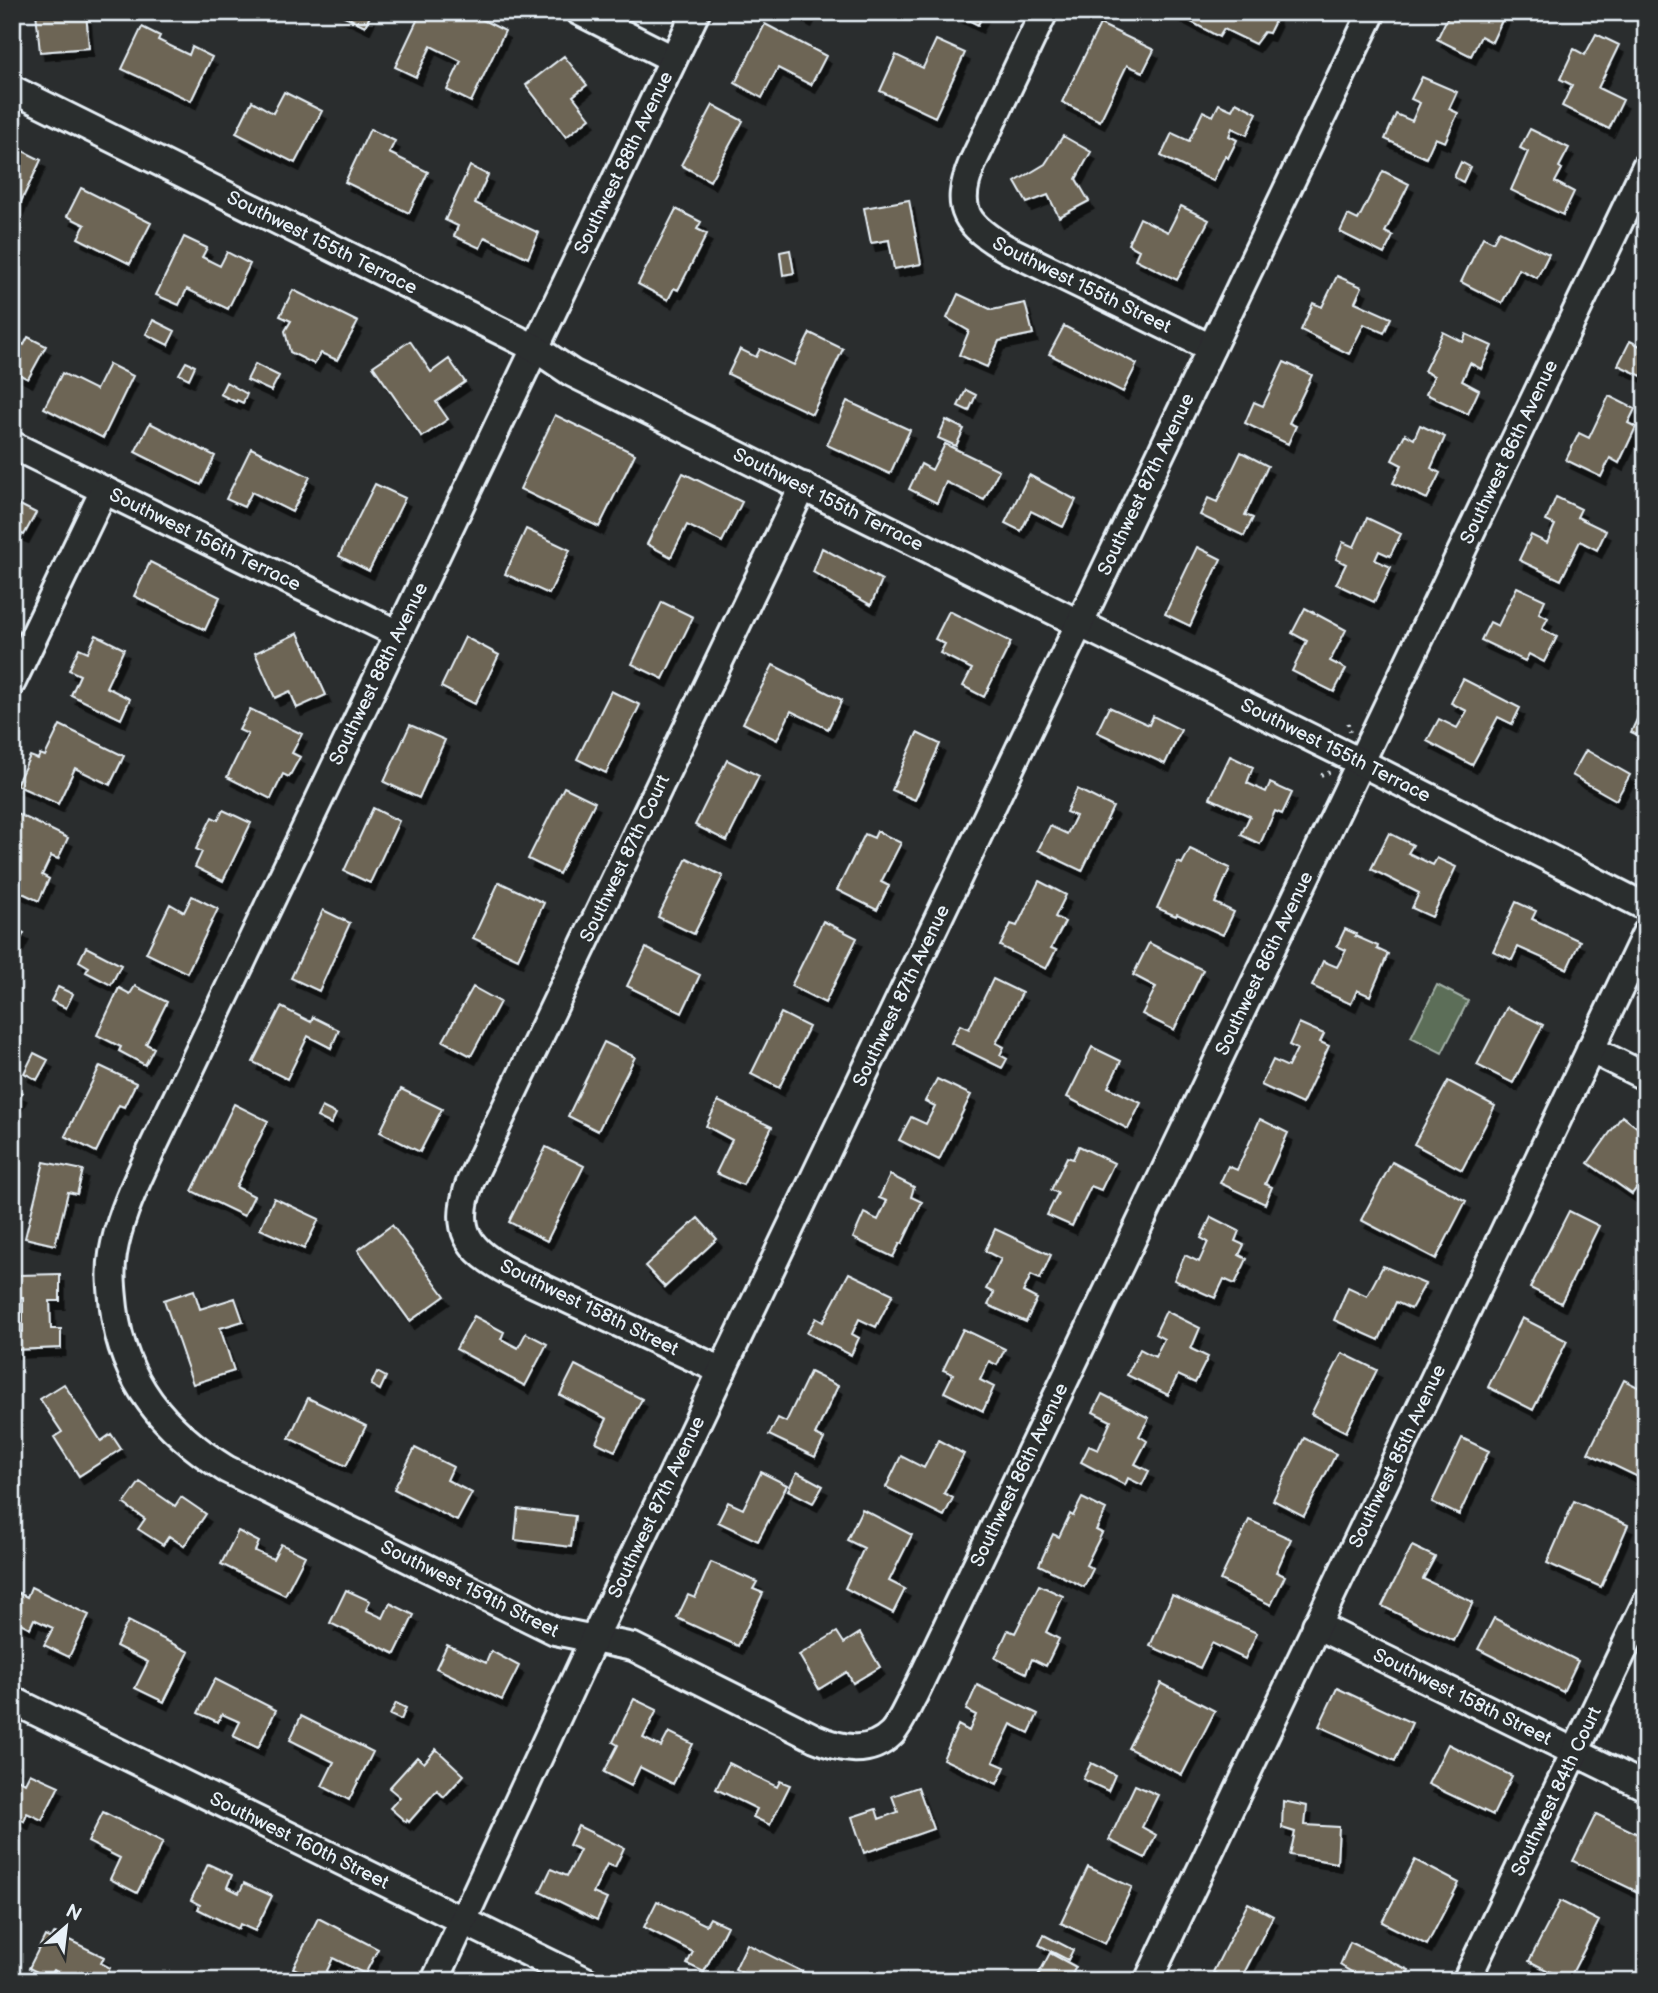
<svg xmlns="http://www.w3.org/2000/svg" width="1658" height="1993" font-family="'Balsamiq Sans',sans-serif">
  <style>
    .green { fill: #5c6e58; stroke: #a2b0a8; stroke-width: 2 }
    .building { fill: #6d6555; stroke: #e8f1f8; stroke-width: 2; filter: url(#shadow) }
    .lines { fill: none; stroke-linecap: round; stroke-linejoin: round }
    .minor-casing { stroke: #e8f1f8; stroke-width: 32 }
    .path { stroke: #e8f1f8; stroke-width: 3.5; stroke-dasharray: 2 5; stroke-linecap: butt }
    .minor { stroke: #2a2d2e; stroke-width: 26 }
    .labels { text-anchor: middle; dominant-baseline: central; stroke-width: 5; stroke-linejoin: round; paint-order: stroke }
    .street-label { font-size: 19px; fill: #e8f1f8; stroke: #2a2d2e }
  </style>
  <defs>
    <filter id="shadow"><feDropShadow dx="4.5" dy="8" stdDeviation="0" flood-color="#0009"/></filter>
  </defs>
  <rect width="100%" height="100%" fill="#2a2d2e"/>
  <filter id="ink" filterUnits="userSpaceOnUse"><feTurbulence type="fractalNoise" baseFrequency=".0143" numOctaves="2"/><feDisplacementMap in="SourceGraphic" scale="14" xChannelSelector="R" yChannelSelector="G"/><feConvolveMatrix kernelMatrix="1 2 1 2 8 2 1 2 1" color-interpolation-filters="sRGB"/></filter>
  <g filter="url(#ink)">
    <path class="green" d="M1437,985L1468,1001L1442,1053L1411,1037Z"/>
    <path class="building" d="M36,12H86L89,48L40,52Z
      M336,12H372L365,26Z
      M421,12H467L505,31L471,102L447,90L461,61L431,46L416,77L395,67Z
      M795,12H811L807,19Z
      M953,12H984L978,25Z
      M1173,12H1274L1276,19L1269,33L1264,32L1255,44L1224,29L1219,37Z
      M1450,12L1460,16L1462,12H1502L1505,14L1492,42L1481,36L1471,56L1437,39Z
      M1627,12H1646V21Z
      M765,24L826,56L811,85L778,68L762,98L735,83Z
      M1100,24L1154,50L1143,72L1127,65L1100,121L1062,102Z
      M142,27L160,36L158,40L189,55L192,47L212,57L191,101L122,69Z
      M1596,34L1619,45L1598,88L1623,100L1609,129L1562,106L1572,85L1560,79L1574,49L1585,55Z
      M936,40L965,53L935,117L880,91L896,55L923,68Z
      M564,56L587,85L573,96L590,118L566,137L526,85Z
      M1422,77L1457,92L1449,109L1458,113L1445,142L1435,138L1426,158L1385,139L1396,114L1412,121L1420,103L1411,99Z
      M284,92L322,111L295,163L236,133L252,101L273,113Z
      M1236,102L1257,113L1247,135L1232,128L1229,136L1237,140L1228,158L1225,156L1213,181L1161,156L1172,133L1189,141L1203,111L1213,116L1219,104L1232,110Z
      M713,105L743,121L710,181L681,165Z
      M370,129L395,141L389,153L428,172L409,213L345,182Z
      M1530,129L1569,148L1559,167L1562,169L1555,182L1574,192L1563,215L1511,190L1528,152L1520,148Z
      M1063,136L1091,152L1076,179L1089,201L1059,217L1048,195L1027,203L1015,182L1045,164Z
      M19,149L41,160L15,214L12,213V162Z
      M1461,162L1470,167L1463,182L1454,177Z
      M470,166L488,175L475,203L539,233L528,258L485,237L480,248L454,236L458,226L445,220Z
      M1383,171L1409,184L1385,232L1393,236L1384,254L1340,232L1348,215L1358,220Z
      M81,188L151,223L130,264L78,238L85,225L67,216Z
      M909,200L921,264L894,269L889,240L871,243L864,208Z
      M1181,206L1209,220L1177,280L1135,259L1139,250L1128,244L1140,218L1168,232Z
      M676,209L701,222L697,229L707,234L678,290L674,288L668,300L638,284Z
      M1499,231L1549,254L1537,278L1519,269L1502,303L1461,282L1483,237L1493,242Z
      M184,237L207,248L202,257L220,266L227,252L250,264L228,309L187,289L179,305L156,295Z
      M790,250L794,273L783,275L780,252Z
      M1337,276L1362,287L1355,302L1391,318L1384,333L1364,324L1349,354L1301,330L1313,303L1322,307Z
      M293,290L358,322L337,360L321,353L314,364L290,352L285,331L291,321L280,316Z
      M958,294L992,310L1025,303L1033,334L999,341L987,367L959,355L969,331L947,318Z
      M153,320L175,331L168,345L146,334Z
      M1064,326L1137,364L1123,392L1049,354Z
      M1443,332L1463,342L1466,334L1492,346L1481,369L1470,363L1462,381L1479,390L1468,414L1426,394L1434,376L1424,371Z
      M810,333L843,349L812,414L728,374L740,349L756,357L760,349L794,365Z
      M28,337L46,346L28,379L12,371V339L24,345Z
      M410,341L431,372L449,359L465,382L436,402L448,419L422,437L373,366Z
      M1630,341L1644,348L1646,345V378L1618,365Z
      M186,362L195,366L189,379L179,374Z
      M1284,362L1312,375L1289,423L1296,426L1288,444L1245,423L1254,402L1263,406Z
      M109,364L133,376L103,438L44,408L62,373L96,390Z
      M255,364L279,376L271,391L247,380Z
      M226,382L247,394L243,403L237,400L236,402L220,394Z
      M966,390L976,395L969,411L958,406Z
      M1609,396L1635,409L1628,423L1636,427L1619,463L1610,458L1601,477L1566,460L1579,433L1589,438Z
      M847,401L910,430L890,474L827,445Z
      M555,415L635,454L599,527L520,489Z
      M946,420L964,429L956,446L938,438Z
      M150,423L215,456L201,485L135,452Z
      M1420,425L1445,437L1431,468L1440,473L1427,499L1393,483L1402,465L1392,460L1405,434L1414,439Z
      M945,444L999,470L984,500L946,482L937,503L909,489L921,464L932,470Z
      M251,448L310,477L292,512L252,492L244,507L226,499Z
      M1241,452L1268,466L1245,515L1253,518L1244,536L1200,515L1208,498L1217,502Z
      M683,473L742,502L722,542L687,525L671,557L647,544Z
      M1029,475L1076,500L1063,527L1031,511L1021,531L1005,523Z
      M375,484L405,498L369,571L339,556Z
      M1556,497L1581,509L1577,517L1606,531L1597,550L1580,541L1561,580L1519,560L1531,535L1547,543L1555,525L1546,521Z
      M12,501L36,513L24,535L12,530Z
      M1367,518L1401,534L1390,556L1379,551L1375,560L1391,567L1374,602L1336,584L1346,564L1336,559L1343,542L1354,547Z
      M526,529L570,550L549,594L505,574Z
      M1197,547L1221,559L1190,626L1165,614Z
      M822,548L882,580L871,605L813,572Z
      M150,562L220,597L205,630L134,596Z
      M1517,587L1545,600L1539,613L1548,618L1542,629L1557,637L1544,662L1529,654L1525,661L1481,640L1490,622L1498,626Z
      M662,602L693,617L663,679L632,664Z
      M1305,608L1346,630L1330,661L1346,669L1334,692L1292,671L1307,641L1292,633Z
      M949,611L1011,642L984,697L963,686L972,669L940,653L945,644L935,639Z
      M298,633L326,695L297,708L290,691L275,698L255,653Z
      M96,635L124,649L106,687L130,699L121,719L71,695L80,675L69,670L79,648L88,652Z
      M465,637L499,655L475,704L441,687Z
      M773,665L842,700L828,729L791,711L777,740L743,723Z
      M1463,679L1520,708L1512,724L1498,717L1472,765L1427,741L1439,719L1457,728L1467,711L1451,703Z
      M611,691L640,705L606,773L577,759Z
      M1109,707L1149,725L1153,716L1181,730L1165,764L1097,732Z
      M250,709L302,734L292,753L300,757L289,777L283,774L271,799L227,777L248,734L239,730Z
      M1639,715L1646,719V739L1631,732Z
      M60,725L124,756L110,785L75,768L58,804L16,785L30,756L38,759L40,754L45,756Z
      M410,725L445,740L419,798L384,782Z
      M917,733L940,744L915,800L892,790Z
      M1586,750L1630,775L1616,800L1572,775Z
      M1230,756L1253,767L1247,783L1266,792L1270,783L1292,793L1282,814L1275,811L1260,844L1241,835L1250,816L1210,798Z
      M727,760L759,776L727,841L695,825Z
      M564,787L595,802L559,874L528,859Z
      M1077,789L1113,807L1082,871L1038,850L1050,826L1067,834L1076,816L1066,812Z
      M373,808L399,821L370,883L344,871Z
      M223,810L251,823L223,881L195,867L202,852L196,849L212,817L218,820Z
      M12,811L68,838L58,859L51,856L42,875L49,879L39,901L12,888V854L19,841L12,838Z
      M877,831L901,843L881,882L889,886L877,910L837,890L865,834L874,838Z
      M1389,833L1413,845L1408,853L1433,865L1437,858L1456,867L1432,917L1412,908L1419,893L1371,869Z
      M1190,849L1230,868L1215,903L1234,912L1223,935L1177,914L1176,916L1157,908L1178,862L1182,864Z
      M687,858L723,876L694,934L658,917Z
      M1039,881L1066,895L1055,917L1065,922L1051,948L1056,950L1046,969L1000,946L1011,924L1017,926Z
      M499,882L544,903L518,959L473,938Z
      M192,896L218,909L187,973L146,953L170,904L184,912Z
      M1516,902L1536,911L1532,919L1580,941L1567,969L1518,947L1512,960L1493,951Z
      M323,910L350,923L319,991L291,978Z
      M823,921L857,938L825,1003L791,986Z
      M12,927L24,933L12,956Z
      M1345,929L1356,934L1355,936L1378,946L1377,949L1388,954L1370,996L1357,990L1351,1004L1312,986L1323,961L1337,967L1346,950L1337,946Z
      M1149,943L1203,970L1174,1030L1142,1014L1156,987L1133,975Z
      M86,947L121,965L111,985L86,972L89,967L79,961Z
      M646,948L700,975L682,1013L627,986Z
      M993,979L1022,993L996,1043L1004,1047L1000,1055L1007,1059L1002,1068L951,1043L960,1025L969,1029Z
      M135,986L167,1002L146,1044L154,1048L145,1065L119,1051L121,1047L97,1035L119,988L130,994Z
      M58,987L73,994L66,1008L51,1001Z
      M473,987L500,1002L471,1056L443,1041Z
      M281,1007L311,1022L313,1017L339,1030L331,1048L308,1036L287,1079L253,1062Z
      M1507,1007L1543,1025L1513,1083L1477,1065Z
      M781,1013L809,1027L779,1088L751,1074Z
      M1299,1023L1324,1034L1320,1042L1329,1046L1302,1104L1261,1085L1273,1060L1288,1067L1297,1049L1289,1045Z
      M604,1042L635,1057L598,1131L568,1116Z
      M1092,1047L1121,1061L1108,1087L1141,1103L1128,1129L1067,1097Z
      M34,1053L48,1060L37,1080L24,1073Z
      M100,1066L136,1083L124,1107L119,1105L96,1152L65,1136Z
      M937,1079L971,1095L939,1160L899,1140L911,1117L926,1124L935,1106L925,1101Z
      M1448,1081L1495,1106L1462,1170L1414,1144Z
      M12,1089L22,1093L17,1103L12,1100Z
      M401,1089L442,1109L420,1152L380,1132Z
      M718,1101L772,1127L743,1185L716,1173L732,1140L706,1126Z
      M234,1104L268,1121L236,1187L254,1196L244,1216L192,1191Z
      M322,1107L336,1114L331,1124L317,1117Z
      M1622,1116L1646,1134V1175L1632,1194L1588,1163Z
      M1260,1119L1288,1133L1265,1184L1272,1187L1265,1204L1220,1183L1228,1166L1237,1170Z
      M1079,1146L1114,1163L1101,1190L1091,1186L1072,1226L1047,1215L1058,1193L1051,1190L1067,1157L1073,1159Z
      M546,1147L584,1166L547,1241L509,1222Z
      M44,1162L83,1170L77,1194L68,1192L55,1245L25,1238Z
      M1392,1162L1466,1201L1436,1259L1361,1220Z
      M890,1175L914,1187L911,1197L922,1202L902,1244L900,1243L893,1257L853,1238L864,1213L878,1220L887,1201L879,1198Z
      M274,1198L319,1219L304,1249L260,1229Z
      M1569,1211L1599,1226L1561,1303L1530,1288Z
      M1211,1217L1239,1231L1235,1241L1244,1245L1239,1255L1247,1259L1235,1284L1224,1279L1215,1298L1174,1280L1185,1255L1199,1262L1208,1242L1201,1238Z
      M698,1218L717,1239L665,1287L645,1266Z
      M392,1225L445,1296L410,1321L358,1250Z
      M995,1229L1051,1255L1040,1279L1031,1275L1023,1292L1037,1299L1026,1322L988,1305L994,1293L986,1289L1001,1259L985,1251Z
      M1383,1266L1425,1284L1411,1309L1396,1302L1379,1340L1334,1320L1348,1287L1367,1296Z
      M849,1273L893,1294L876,1327L859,1319L852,1334L859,1338L851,1355L807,1333L816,1318L823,1322Z
      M60,1274V1301H50L51,1329H61V1348L12,1350V1332H23V1297H19L18,1275Z
      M194,1290L200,1309L235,1298L243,1321L220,1328L234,1371L193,1384L164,1300Z
      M1166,1311L1200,1328L1191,1349L1208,1357L1195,1383L1178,1375L1168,1395L1127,1375L1140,1349L1155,1357L1164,1339L1155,1334Z
      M474,1316L504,1332L501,1339L518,1348L526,1333L547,1344L525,1386L456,1349Z
      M1522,1318L1567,1341L1533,1410L1488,1387Z
      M963,1329L1005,1349L997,1365L989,1361L980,1380L994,1387L983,1411L944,1392L953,1374L943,1370Z
      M1342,1353L1377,1370L1346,1432L1311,1414Z
      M575,1365L642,1399L615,1451L596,1442L607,1419L560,1395Z
      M377,1372L386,1377L380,1390L371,1385Z
      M810,1372L838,1386L815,1435L824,1439L815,1457L769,1435L778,1418L786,1422Z
      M1624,1380L1646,1391V1462L1638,1477L1588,1453Z
      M64,1384L101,1441L111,1434L121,1449L79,1476L54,1437L62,1432L40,1399Z
      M1102,1394L1149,1418L1139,1436L1147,1441L1135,1464L1149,1471L1142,1485L1128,1478L1125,1485L1081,1462L1089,1446L1098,1450L1111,1421L1093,1412Z
      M308,1398L366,1426L346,1466L289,1438Z
      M1304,1438L1336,1454L1304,1516L1273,1500Z
      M1462,1438L1489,1451L1459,1515L1432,1502Z
      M938,1440L964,1454L944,1493L953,1498L944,1516L886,1487L901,1456L924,1468Z
      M415,1448L453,1467L447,1480L472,1493L457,1521L394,1489Z
      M761,1472L787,1485L758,1541L718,1522L728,1502L743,1509Z
      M797,1472L823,1486L813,1503L788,1490Z
      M140,1482L175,1506L181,1497L206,1514L184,1546L169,1536L163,1545L138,1529L145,1519L124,1504Z
      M1082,1498L1106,1510L1096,1530L1102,1533L1086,1565L1093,1569L1084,1587L1039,1565L1053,1534L1059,1537L1070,1514L1073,1516Z
      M1574,1501L1628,1525L1601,1587L1547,1563Z
      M518,1509L575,1516L571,1547L515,1540Z
      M862,1509L912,1535L889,1581L905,1589L893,1613L845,1588L864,1548L847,1540Z
      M1249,1520L1291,1539L1276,1572L1285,1576L1271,1605L1220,1580Z
      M238,1531L259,1542L255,1551L273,1559L281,1544L305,1556L285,1595L221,1564Z
      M1412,1546L1435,1557L1423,1579L1473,1602L1454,1641L1382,1606Z
      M711,1562L757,1582L753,1589L763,1593L738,1646L677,1618L688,1595L695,1598Z
      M1039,1585L1063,1596L1046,1632L1059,1639L1046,1666L1032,1659L1026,1673L995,1658L1008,1630L1015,1633Z
      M31,1587L89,1615L69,1657L44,1645L53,1628L34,1619L30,1628L12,1619V1607L19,1593L27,1597Z
      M346,1590L370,1601L366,1610L383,1618L390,1603L414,1615L395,1654L330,1623Z
      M1172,1595L1257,1633L1245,1659L1212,1643L1200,1668L1150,1646Z
      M1494,1618L1578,1661L1563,1692L1478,1649Z
      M128,1621L189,1652L164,1702L135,1688L148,1662L116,1646Z
      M837,1632L844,1643L860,1633L880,1667L853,1683L847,1672L819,1689L799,1655Z
      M447,1645L486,1663L491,1651L519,1666L502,1700L436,1668Z
      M215,1679L276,1710L258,1748L233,1736L240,1722L222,1714L218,1722L198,1713Z
      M1161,1683L1215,1711L1182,1775L1128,1748Z
      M977,1685L1038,1714L1029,1733L1011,1724L993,1762L1005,1767L997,1784L943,1759L958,1725L969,1731L976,1715L966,1710Z
      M1337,1688L1412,1723L1395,1761L1319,1726Z
      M634,1699L657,1710L643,1738L661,1747L669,1732L693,1744L673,1784L640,1767L631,1786L604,1772L618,1745L613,1742Z
      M396,1703L406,1708L401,1720L390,1715Z
      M301,1716L373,1752L349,1800L322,1786L334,1762L290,1740Z
      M1448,1744L1512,1776L1493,1815L1428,1784Z
      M436,1749L464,1775L444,1797L437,1790L409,1822L407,1820L406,1822L390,1808L400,1797L389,1788L417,1757L424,1763Z
      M12,1763L18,1766L13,1777L25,1783L30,1773L59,1786L42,1820L27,1813L24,1821L12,1815Z
      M729,1763L777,1787L780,1781L790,1785L770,1825L753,1817L757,1809L716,1789Z
      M1091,1763L1115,1775L1108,1791L1083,1779Z
      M1135,1785L1158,1795L1142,1827L1156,1835L1145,1858L1109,1840Z
      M918,1787L933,1829L864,1853L852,1817L876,1809L879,1819L898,1812L892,1796Z
      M1283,1801L1307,1806L1305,1825L1339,1827L1337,1863L1290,1855L1295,1832L1282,1828Z
      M103,1812L163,1842L137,1893L110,1879L120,1858L88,1842Z
      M1596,1814L1646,1838V1890L1644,1895L1573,1861Z
      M578,1826L624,1848L615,1867L607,1864L593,1893L607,1899L597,1920L540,1892L551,1869L567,1876L580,1850L569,1845Z
      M1415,1860L1459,1883L1427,1945L1382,1922Z
      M208,1864L232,1875L227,1887L239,1893L244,1883L272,1896L255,1931L240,1924L238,1929L198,1909L200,1905L191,1900Z
      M1088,1867L1132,1887L1105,1944L1061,1923Z
      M657,1901L706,1925L710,1918L727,1926L704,1972L687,1964L693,1952L644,1927Z
      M1560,1901L1599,1921L1568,1981L1529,1961Z
      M1248,1903L1273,1916L1240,1981H1230L1213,1972Z
      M318,1918L378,1949L365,1974L333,1958L322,1981L293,1968Z
      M55,1933L104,1957L101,1963L110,1968L104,1981H74L54,1970L49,1978L29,1968L45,1936L51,1939Z
      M1044,1935L1073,1950L1068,1960L1039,1945Z
      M1350,1942L1409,1970L1403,1981H1350L1353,1973L1340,1965Z
      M747,1944L813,1977L811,1981H759L735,1969Z
      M1050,1953L1076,1967L1068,1981H1035Z"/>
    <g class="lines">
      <g class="minor-casing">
        <g id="minor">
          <path d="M580,12L673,59"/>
          <path id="s1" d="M696,12L143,1168C130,1196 118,1224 113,1254C110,1272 112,1290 114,1308C123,1382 164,1430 226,1469L555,1631L633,1647L815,1738C841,1749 869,1756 892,1733C901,1723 907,1707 914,1695L1646,166"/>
          <path id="s2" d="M1044,12L972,164C953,210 967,226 1007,249L1211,348"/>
          <path id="s3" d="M12,89L535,348L572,373L1360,762L1646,907"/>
          <path id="s4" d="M12,445L398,634"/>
          <path d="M12,682L104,490"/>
          <path d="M1590,1049L1646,1077"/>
          <path id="s5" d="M722,1371L511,1273C467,1250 452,1229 471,1180L803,486"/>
          <path id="s6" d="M1316,1625L1646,1787"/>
          <path id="s7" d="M12,1700L586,1981"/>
          <path id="s8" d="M435,1981L594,1638L1372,12"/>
          <path id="s9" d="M1148,1981L1646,933"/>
          <path id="s10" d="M1466,1981L1646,1603"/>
        </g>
      </g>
      <path class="path" d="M1348,723L1350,732
        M1321,775L1330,772
        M1642,880L1643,870"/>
      <use href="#minor" class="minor"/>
    </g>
  </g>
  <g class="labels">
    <g class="street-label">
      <text transform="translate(624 163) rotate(-64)">Southwest 88th Avenue</text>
      <text stroke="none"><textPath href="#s3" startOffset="346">Southwest 155th Terrace</textPath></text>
      <text stroke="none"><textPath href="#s2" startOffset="357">Southwest 155th Street</textPath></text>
      <text stroke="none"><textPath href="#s1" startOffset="3785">Southwest 86th Avenue</textPath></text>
      <text stroke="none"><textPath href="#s8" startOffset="1657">Southwest 87th Avenue</textPath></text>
      <text stroke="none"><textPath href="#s3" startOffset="914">Southwest 155th Terrace</textPath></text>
      <text stroke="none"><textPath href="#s4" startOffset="215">Southwest 156th Terrace</textPath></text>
      <text transform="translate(379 674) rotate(-64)">Southwest 88th Avenue</text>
      <text stroke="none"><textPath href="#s3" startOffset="1480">Southwest 155th Terrace</textPath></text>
      <text stroke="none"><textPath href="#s5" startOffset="705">Southwest 87th Court</textPath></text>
      <text stroke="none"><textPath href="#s1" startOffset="3218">Southwest 86th Avenue</textPath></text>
      <text stroke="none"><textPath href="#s8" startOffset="1090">Southwest 87th Avenue</textPath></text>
      <text transform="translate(589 1308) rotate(26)">Southwest 158th Street</text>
      <text stroke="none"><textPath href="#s9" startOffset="581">Southwest 85th Avenue</textPath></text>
      <text stroke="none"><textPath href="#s1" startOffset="2651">Southwest 86th Avenue</textPath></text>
      <text stroke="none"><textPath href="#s8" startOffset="523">Southwest 87th Avenue</textPath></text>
      <text stroke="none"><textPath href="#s1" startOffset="1902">Southwest 159th Street</textPath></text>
      <text stroke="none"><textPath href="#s6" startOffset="163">Southwest 158th Street</textPath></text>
      <text stroke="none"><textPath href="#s10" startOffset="210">Southwest 84th Court</textPath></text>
      <text stroke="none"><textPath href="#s7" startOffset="320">Southwest 160th Street</textPath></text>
    </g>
  </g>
  <rect width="1658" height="1993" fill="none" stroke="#2a2d2e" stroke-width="42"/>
  <rect x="21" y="21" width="1616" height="1951" fill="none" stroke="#e8f1f8" stroke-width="2.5" filter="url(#ink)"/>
  <g transform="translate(66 1927) rotate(28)" stroke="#2a2d2e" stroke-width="5" paint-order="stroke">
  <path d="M0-5L12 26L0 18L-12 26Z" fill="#e8f1f8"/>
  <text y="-10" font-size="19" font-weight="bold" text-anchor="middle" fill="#e8f1f8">N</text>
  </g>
</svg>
